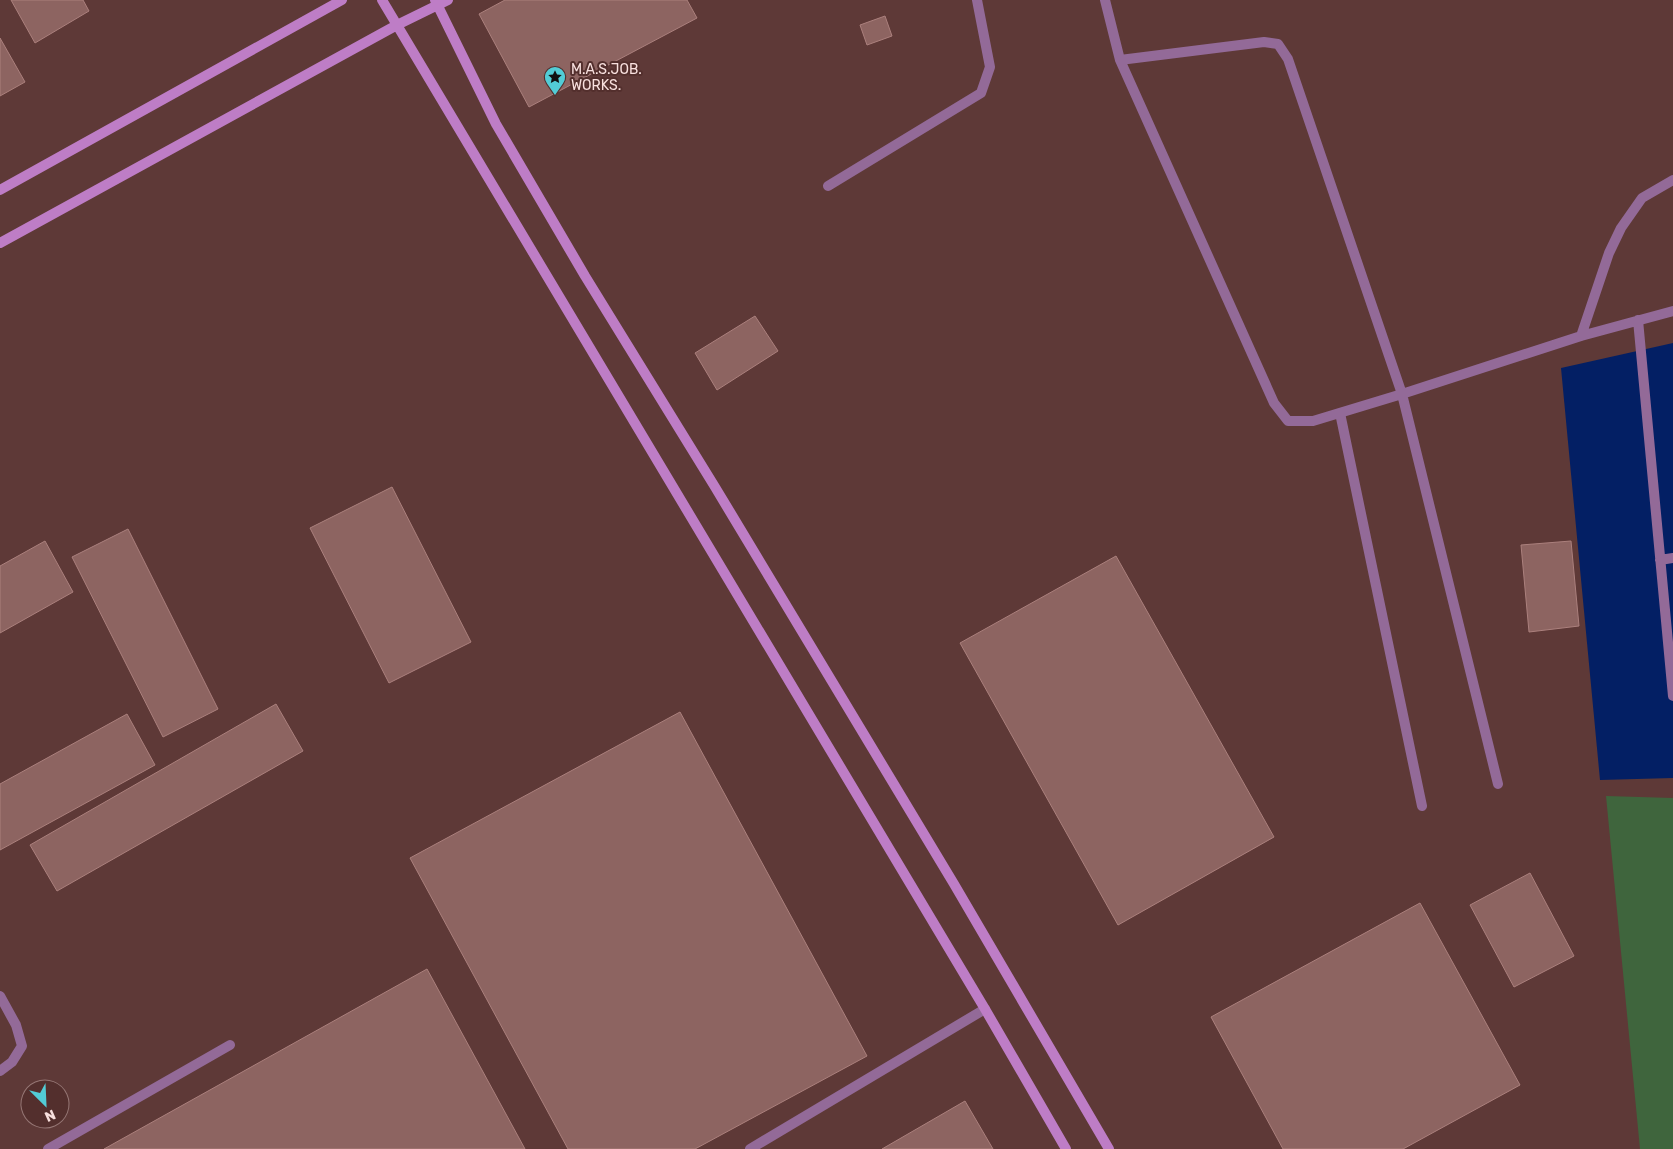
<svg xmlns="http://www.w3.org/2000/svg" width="1673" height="1149" font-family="Rubik,sans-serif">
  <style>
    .green { fill: #3f653d }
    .water { fill: #031f64 }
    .building { fill: #8d6461; stroke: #ab807d }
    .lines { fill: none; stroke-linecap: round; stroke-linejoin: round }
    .lane { stroke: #936a98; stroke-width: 10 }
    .street { stroke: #936a98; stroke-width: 10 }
    .secondary { stroke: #be7dc6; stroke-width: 10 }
    .labels { text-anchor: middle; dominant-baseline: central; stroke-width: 4; stroke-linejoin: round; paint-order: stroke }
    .poi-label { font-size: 14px; fill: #f8e0de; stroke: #532f2d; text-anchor: start }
  </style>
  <rect width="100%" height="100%" fill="#5e3937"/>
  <path class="green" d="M1606,796L1673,798V1149H1640Z"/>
  <path class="water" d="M1673,343V778L1600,780L1561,368Z"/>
  <path class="building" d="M11,0H83L89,11L35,43Z
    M505,0H687L697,18L529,107L479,14Z
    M885,16L892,36L867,45L860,25Z
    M0,38L25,82L0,96Z
    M755,316L778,351L717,390L695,353Z
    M392,487L471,642L389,683L310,528Z
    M128,529L218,709L163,737L72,557Z
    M45,541L73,592L0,633V566Z
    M1571,541L1579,626L1529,632L1521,545Z
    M1116,556L1274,837L1118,925L960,643Z
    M276,704L303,751L57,891L30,845Z
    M680,712L867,1056L695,1149H568L410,858Z
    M127,714L155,765L0,850V784Z
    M1530,873L1574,956L1514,987L1470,905Z
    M1420,903L1520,1085L1403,1149H1283L1211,1017Z
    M427,969L525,1149H104Z
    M965,1101L993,1149H882Z"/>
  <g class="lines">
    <path class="lane" d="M0,996L16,1025L22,1046L12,1062L0,1071
      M48,1149L230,1045
      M750,1149L985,1009"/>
    <path class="street" d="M1105,0L1120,60L1274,403L1288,421H1313L1402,394L1581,336L1673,311
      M1120,60L1264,42L1278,44L1288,59L1402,394L1498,784
      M828,186L981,93L990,67L977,0
      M1638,320L1673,696
      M1581,336L1609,253L1621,228L1642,198L1673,180
      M1340,413L1422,806
      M1660,560L1673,558"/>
    <path class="secondary" d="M382,0L985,1009L1066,1149
      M435,0L496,124L585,276L715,487L954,884L1109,1149
      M0,190L342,0
      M0,243L397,25L448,0"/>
  </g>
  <defs>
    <g id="sight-pin" transform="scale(1.125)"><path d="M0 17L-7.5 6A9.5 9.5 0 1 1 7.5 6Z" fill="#52ccd6" stroke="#532f2d"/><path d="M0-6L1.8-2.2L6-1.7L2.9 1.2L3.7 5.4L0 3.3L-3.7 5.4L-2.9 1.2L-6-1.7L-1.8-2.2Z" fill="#111"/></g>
  </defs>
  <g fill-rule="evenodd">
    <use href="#sight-pin" x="555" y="77"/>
  </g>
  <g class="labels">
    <g class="poi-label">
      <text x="571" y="69">M.A.S.JOB.<tspan x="571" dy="16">WORKS.</tspan></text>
    </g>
  </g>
  <g transform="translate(45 1104) rotate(156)"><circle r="24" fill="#532f2d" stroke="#957674"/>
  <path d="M0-4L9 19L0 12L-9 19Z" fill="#52ccd6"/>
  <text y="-8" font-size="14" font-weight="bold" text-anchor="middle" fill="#f8e0de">N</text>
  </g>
</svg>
